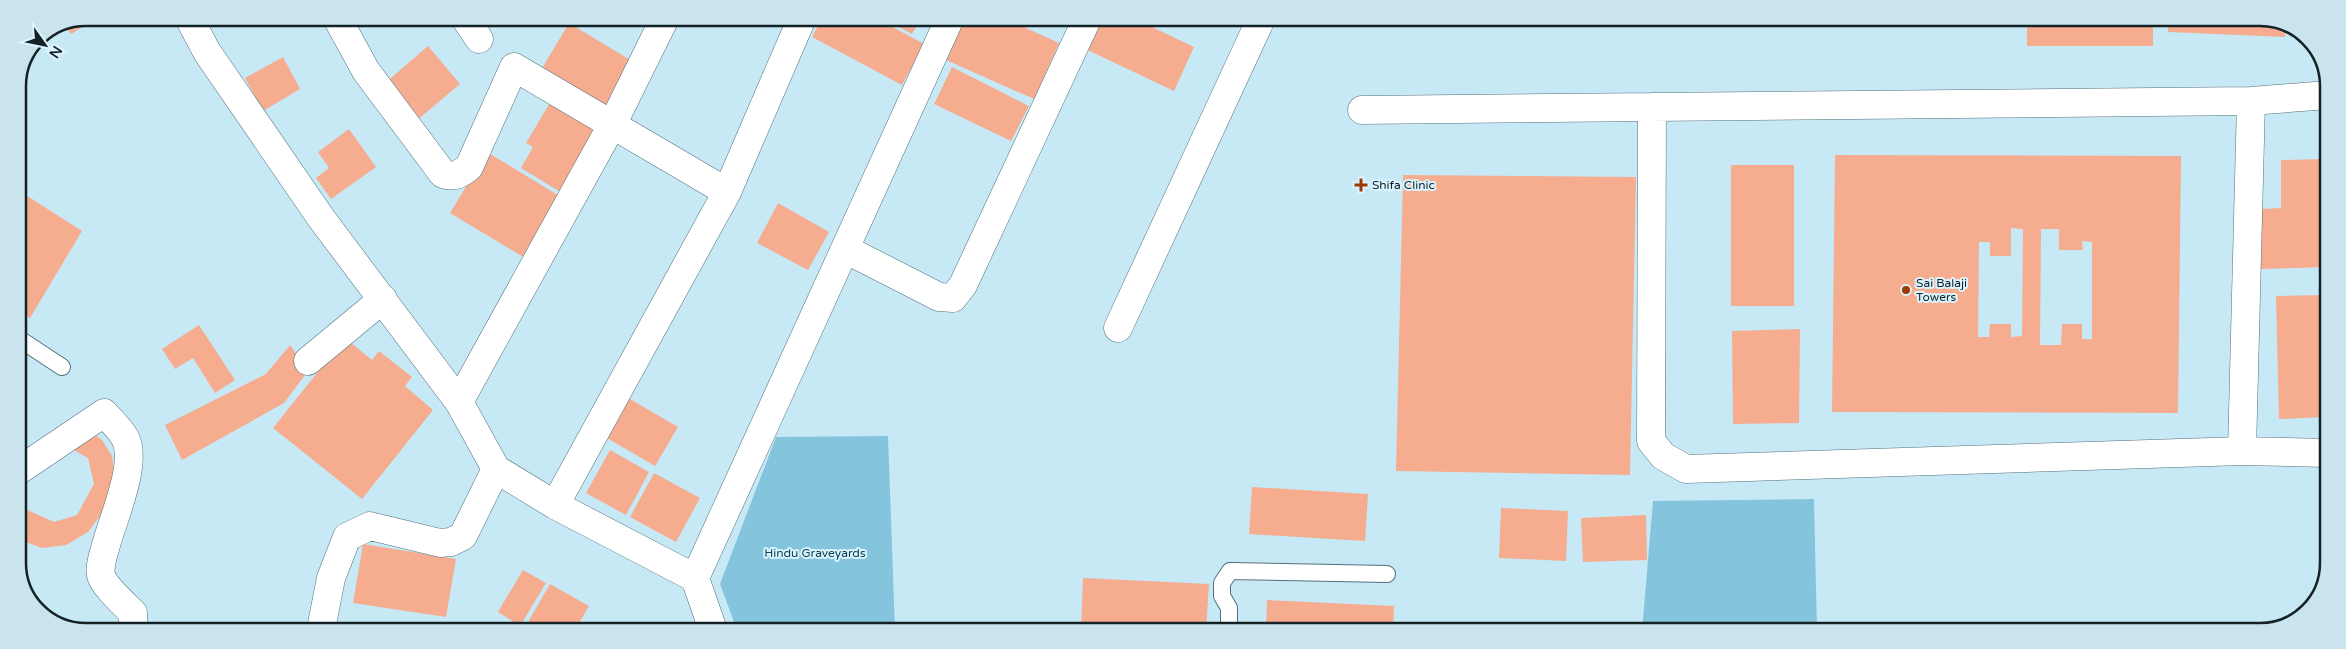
<svg xmlns="http://www.w3.org/2000/svg" width="2346" height="649" font-family="'Varela Round',sans-serif">
  <style>
    .green { fill: #84c5dd }
    .building { fill: #f6ac8f; fill-rule: evenodd }
    .lines { fill: none; stroke-linecap: round; stroke-linejoin: round }
    .service-casing { stroke: #52717c; stroke-width: 18 }
    .minor-casing { stroke: #52717c; stroke-width: 29 }
    .service { stroke: #fff; stroke-width: 16 }
    .minor { stroke: #fff; stroke-width: 28 }
    .poi-dot { fill: #9c3800; stroke: #daf5ff; stroke-width: 2 }
    .labels { text-anchor: middle; dominant-baseline: central; stroke-width: 4; stroke-linejoin: round; paint-order: stroke }
    .poi-label { font-size: 12px; fill: #142125; stroke: #daf5ff; text-anchor: start }
    .park-label { font-size: 12px; fill: #0d4353; stroke: #daf5ff }
    .rim { fill: none; stroke: #142125; stroke-width: 2.5 }
  </style>
  <rect width="100%" height="100%" fill="#c7e9f6"/>
  <path class="green" d="M888,436L895,630H737L720,584L776,437Z
    M1814,499L1817,631H1642L1653,501Z"/>
  <path class="building" d="M86,17L97,18L71,34L65,26Z
    M822,18H876L924,44L902,85L812,37Z
    M882,18H921L912,34Z
    M952,18H1004L1059,43L1034,99L935,55Z
    M1089,19H1135L1194,47L1174,91L1077,45Z
    M2027,20H2153V46H2027Z
    M2169,20H2278L2286,25L2285,37L2168,32Z
    M569,23L637,64L609,110L541,70Z
    M428,46L460,84L415,122L383,85Z
    M283,57L300,89L263,111L245,78Z
    M952,67L1029,106L1011,141L934,104Z
    M551,101L599,130L562,193L521,168L533,147L526,143Z
    M349,129L376,167L331,199L316,178L329,168L318,152Z
    M487,152L561,197L525,258L450,213Z
    M1835,155L2181,156L2178,413L1832,412ZM2011,228L2023,229L2022,336L2011,337V324H1990L1989,337H1978L1979,242H1990V256H2011ZM2041,229H2059V250H2083L2082,241L2092,242V339H2082V324H2062L2061,345H2040Z
    M2325,159L2327,267L2261,269L2260,209L2281,208V160Z
    M1731,165H1794V306H1731Z
    M1403,175L1636,177L1630,475L1396,471Z
    M18,190L82,231L30,318L18,310Z
    M778,203L829,232L808,270L757,243Z
    M2325,295L2327,417L2279,419L2276,296Z
    M199,325L235,380L215,393L193,358L175,369L162,349Z
    M1800,329L1799,423L1733,424L1732,331Z
    M345,338L372,360L379,351L412,377L405,386L433,410L362,499L273,428Z
    M290,345L308,371L284,403L182,460L165,425L266,374Z
    M630,399L678,427L655,466L607,438Z
    M85,427L102,440L112,456L116,482L109,504L88,532L66,545L42,548L18,539V520L25,509L54,522L77,515L94,484L88,458L70,448Z
    M610,450L649,472L626,515L586,493Z
    M654,473L700,498L676,542L630,517Z
    M1252,487L1368,494L1365,541L1249,534Z
    M1501,508L1568,511L1566,561L1499,558Z
    M1646,515L1647,560L1583,562L1581,518Z
    M363,544L456,559L446,617L353,603Z
    M523,570L546,583L520,626L498,612Z
    M1083,578L1209,584L1206,630H1081Z
    M550,584L589,606L575,630H541L528,622Z
    M1267,600L1394,606L1393,631L1266,630Z
    M361,623L392,629V630H360Z"/>
  <g class="lines">
    <g class="service-casing">
      <path id="service" d="M18,338L62,367
        M1229,630V608L1222,596V583L1230,571L1387,574"/>
    </g>
    <g class="minor-casing">
      <path id="minor" d="M189,18L207,52L321,218L459,402L496,469L555,505L695,578
        M337,18L366,71L443,174C455,178 460,174 469,167L514,67L727,192
        M465,18L479,39
        M2251,101L2242,451L2327,453
        M1652,107L1651,441L1663,456L1686,469L2242,451
        M1362,110L2251,101L2328,95
        M845,249L939,297L953,298L963,285L1087,19
        M1118,328L1261,19
        M308,361L383,299
        M459,402L613,123L665,18
        M18,471L104,413C111,421 122,430 126,440C137,465 113,519 106,545C104,553 99,566 101,575C103,585 124,604 133,613V629
        M555,505L727,192L802,18
        M321,629L331,578L347,537L370,526L440,543L451,542L463,536L496,469
        M713,630L695,578L950,18"/>
    </g>
    <use href="#service" class="service"/>
    <use href="#minor" class="minor"/>
  </g>
  <g class="poi-dot">
    <path d="M1358.5 177.5h5v5h5v5h-5v5h-5v-5h-5v-5h5z"/>
    <circle cx="1906" cy="290" r="5"/>
  </g>
  <g class="labels">
    <g class="poi-label">
      <text x="1372" y="185">Shifa Clinic</text>
      <text x="1916" y="283">Sai Balaji<tspan x="1916" dy="14">Towers</tspan></text>
    </g>
    <g class="park-label">
      <text x="815" y="553">Hindu Graveyards</text>
    </g>
  </g>
  <path d="M0 0H2346V649H0ZM86 26H2260A60 60 0 0 1 2320 86V563A60 60 0 0 1 2260 623H86A60 60 0 0 1 26 563V86A60 60 0 0 1 86 26Z" fill="#cae4ee" fill-rule="evenodd"/>
  <path class="rim" d="M86 26H2260A60 60 0 0 1 2320 86V563A60 60 0 0 1 2260 623H86A60 60 0 0 1 26 563V86A60 60 0 0 1 86 26Z"/>
  <g transform="translate(45 45) rotate(123)" stroke="#daf5ff" stroke-width="4" paint-order="stroke">
  <path d="M0-4L9 19L0 12L-9 19Z" fill="#142125"/>
  <text y="-8" font-size="14" font-weight="bold" text-anchor="middle" fill="#142125">N</text>
  </g>
</svg>
